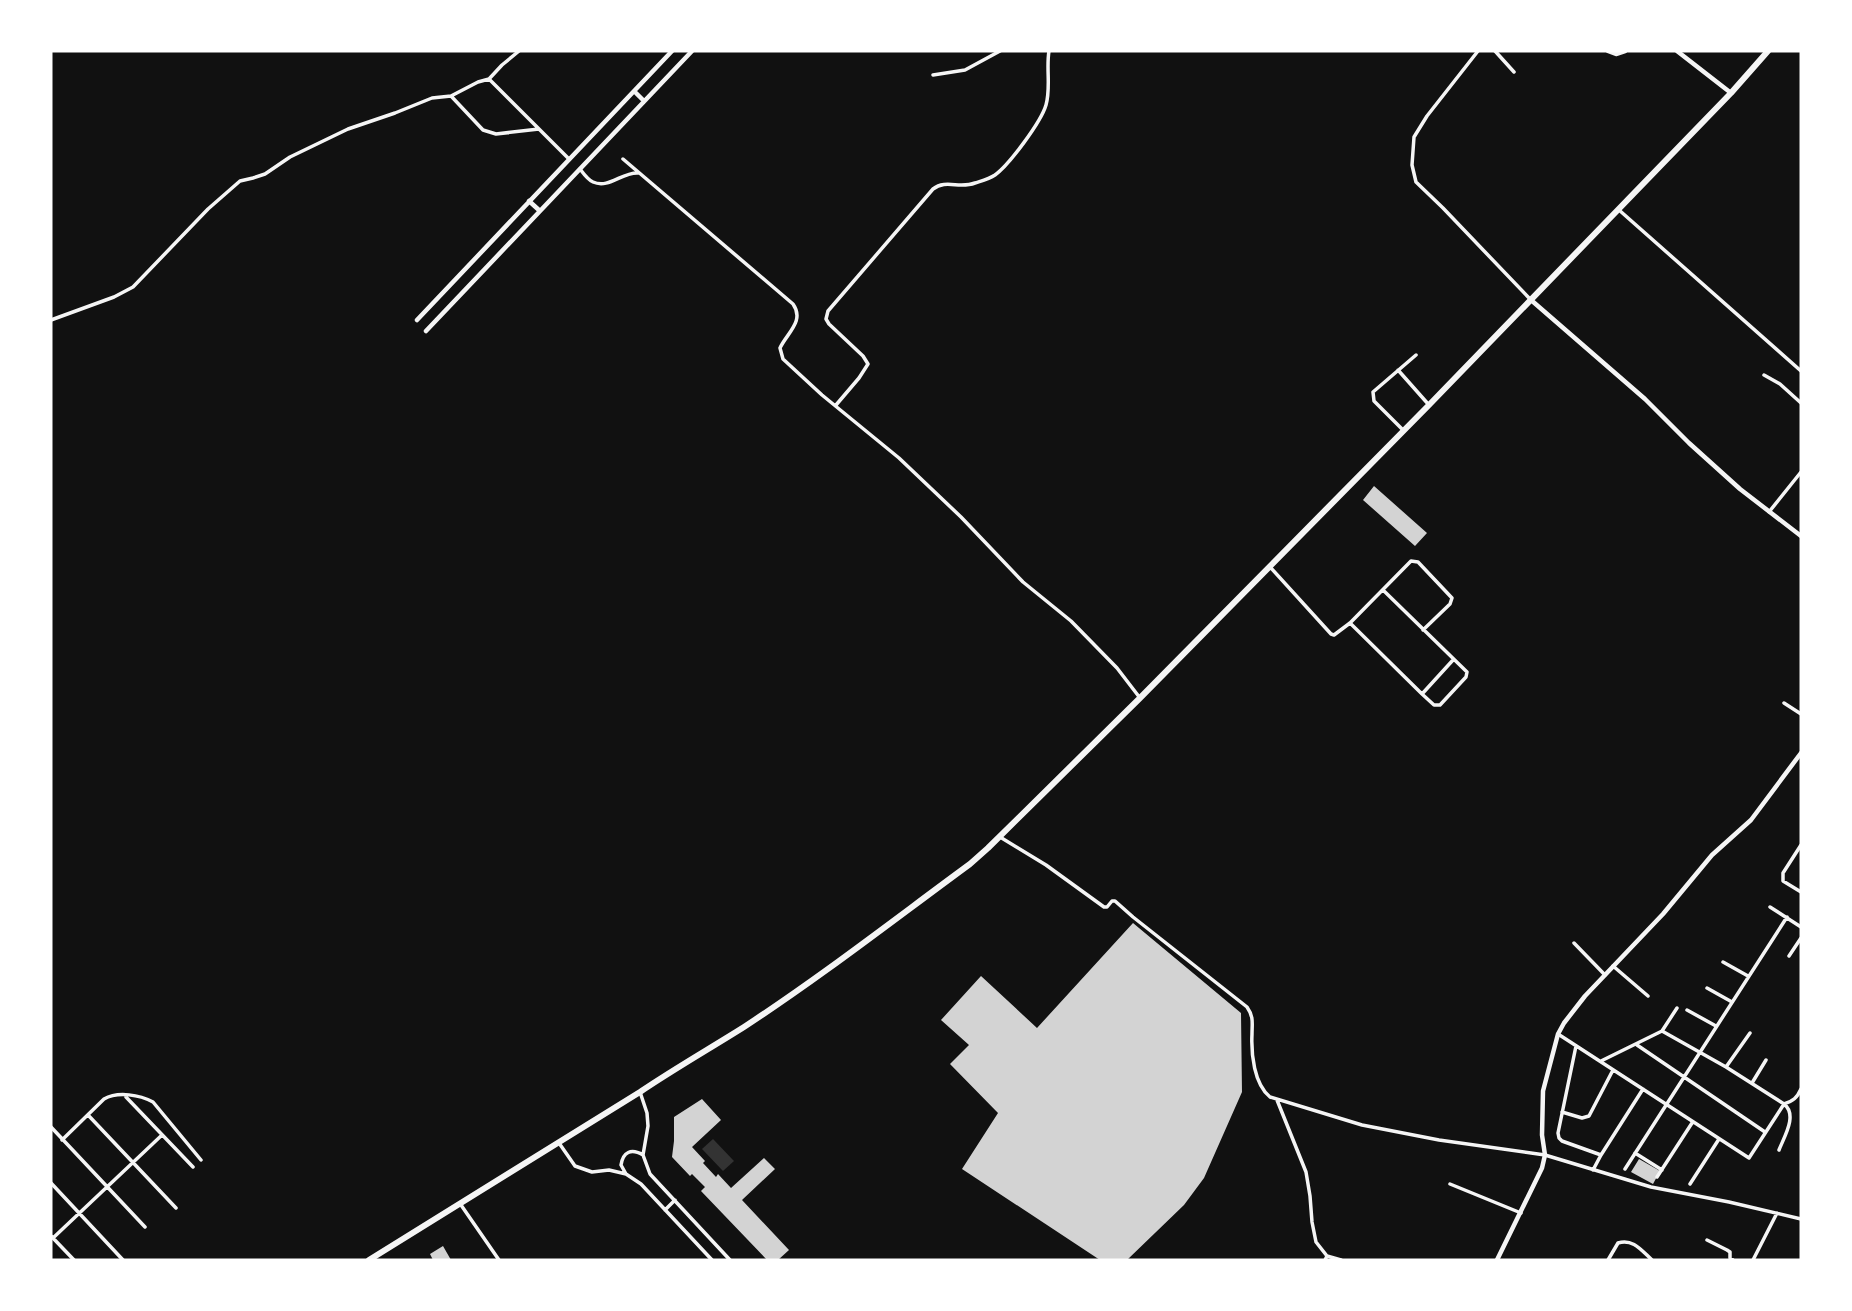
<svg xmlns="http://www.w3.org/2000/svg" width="1852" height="1311" font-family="Karla,sans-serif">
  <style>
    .water { fill: #333 }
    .building { fill: #d3d3d3 }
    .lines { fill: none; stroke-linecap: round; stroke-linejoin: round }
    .minor { stroke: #f5f5f5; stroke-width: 3.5 }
    .tertiary { stroke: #f5f5f5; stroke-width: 4.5 }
    .primary { stroke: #f5f5f5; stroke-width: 6 }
  </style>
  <rect width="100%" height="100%" fill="#111"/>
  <path class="water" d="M713,1139L734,1161L723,1171L702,1149Z"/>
  <path class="building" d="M1374,486L1427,533L1415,546L1363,500Z
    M1133,923L1241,1013L1242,1092L1204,1178L1184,1205L1127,1260H1100L962,1169L998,1113L950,1064L969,1045L941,1020L981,976L1037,1028Z
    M702,1099L721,1120L692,1147L705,1161L703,1163L716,1177L718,1174L731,1188L764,1158L775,1169L742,1200L789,1250L778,1260H767L701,1191L705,1187L692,1174L690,1176L672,1157L674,1141V1117Z
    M1639,1159L1660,1171L1653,1184L1631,1172Z
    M443,1246L451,1260H433L430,1254Z"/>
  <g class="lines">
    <path class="minor" d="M1478,51L1427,116L1414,137L1412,165L1416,182L1443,208L1530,299
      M1495,51L1514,72
      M933,75L965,70L1000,51
      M489,79L569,159
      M451,96L483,130L496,134L539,129
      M623,159L793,304C805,321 787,333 780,348L783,359L822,395L899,458L961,517L1023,582L1071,621L1117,668L1140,698
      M580,169C583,173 588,180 593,182C609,189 622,172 638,173
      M1619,210L1801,371
      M51,320L114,297L133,287L208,209L240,181L253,178L265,174L290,157L348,129L395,113L432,98L451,96L478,82L489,79L502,65L519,51
      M1398,370L1429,405
      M1764,375L1780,384L1801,403
      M836,405L859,378L868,364L863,356L829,324L826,319L828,311L933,189C946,179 959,189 975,183C981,181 989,179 995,175C1009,165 1041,122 1046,105C1051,88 1046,68 1049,51
      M1403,430L1374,401L1373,392L1416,355
      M1769,512L1801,472
      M1270,567L1331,634L1334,635L1350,623L1411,561L1418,562L1452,598L1450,604L1423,630
      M1350,623L1422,694L1434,705H1440L1466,677L1467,672L1383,590
      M1422,694L1453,660
      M1784,703L1801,714
      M1000,837L1046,865L1104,907H1107L1112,901H1115L1133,917L1247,1007C1254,1017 1252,1023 1252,1034C1251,1054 1254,1084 1270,1097L1362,1125L1439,1140L1545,1155L1651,1187L1729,1202L1801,1219
      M1801,845L1783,873V881L1801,892
      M1770,907L1801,927
      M1574,943L1605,975
      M1789,956L1801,938
      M1723,962L1748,976
      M1613,966L1648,996
      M1707,988L1732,1002
      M1687,1010L1716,1026
      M1662,1031L1677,1008
      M1558,1034L1749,1158L1784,1104C1798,1115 1784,1137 1779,1150
      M1637,1045L1765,1132
      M1576,1046L1558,1133L1559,1138L1562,1141L1601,1155L1643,1089
      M1601,1061L1662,1031L1726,1067L1784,1104C1793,1101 1797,1098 1801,1089
      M1726,1067L1750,1033
      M1752,1083L1766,1060
      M640,1092L647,1113L648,1126L643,1155L650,1174L730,1260
      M126,1097L193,1167
      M1277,1100L1306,1172L1310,1196L1312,1222L1316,1242L1327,1256
      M1562,1112L1582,1118L1589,1116L1613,1070
      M88,1115L176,1208
      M51,1127L145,1227
      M62,1140L104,1099C118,1091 140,1095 153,1102L201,1160
      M559,1143L575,1166L592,1172L609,1170L626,1174L641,1184L712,1260
      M1635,1153L1662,1170
      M1625,1169L1787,917
      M1593,1170L1601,1155
      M626,1174L621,1165C623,1152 631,1148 643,1155
      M1657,1177L1692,1123
      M51,1183L123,1260
      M1450,1184L1521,1213
      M1690,1184L1719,1139
      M461,1205L499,1260
      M665,1210L675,1200
      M51,1236L74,1260
      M53,1238L162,1135
      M1707,1240L1727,1250L1730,1252V1258L1733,1260
      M1325,1260L1327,1256L1341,1260
      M1608,1260L1618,1243C1633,1238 1642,1251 1652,1260
      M1753,1260L1777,1213"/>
    <path class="tertiary" d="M1608,51L1616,54L1625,51
      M1677,51L1731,93
      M634,91L644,101
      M529,201L540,211
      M1531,300L1645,399L1689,443L1740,489L1801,536
      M417,320L672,51
      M426,331L692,51
      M1497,1260L1542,1168L1545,1155L1542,1135L1543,1091L1558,1034L1564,1023L1585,996L1663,914L1712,855L1751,820L1801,753"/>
    <path class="primary" d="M369,1260L640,1092C674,1069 709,1049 744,1027C822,976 895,919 970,864L988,848L1140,698L1429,405L1731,93L1768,51"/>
  </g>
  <rect width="1852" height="1311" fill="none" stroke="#ffffff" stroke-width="105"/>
</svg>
